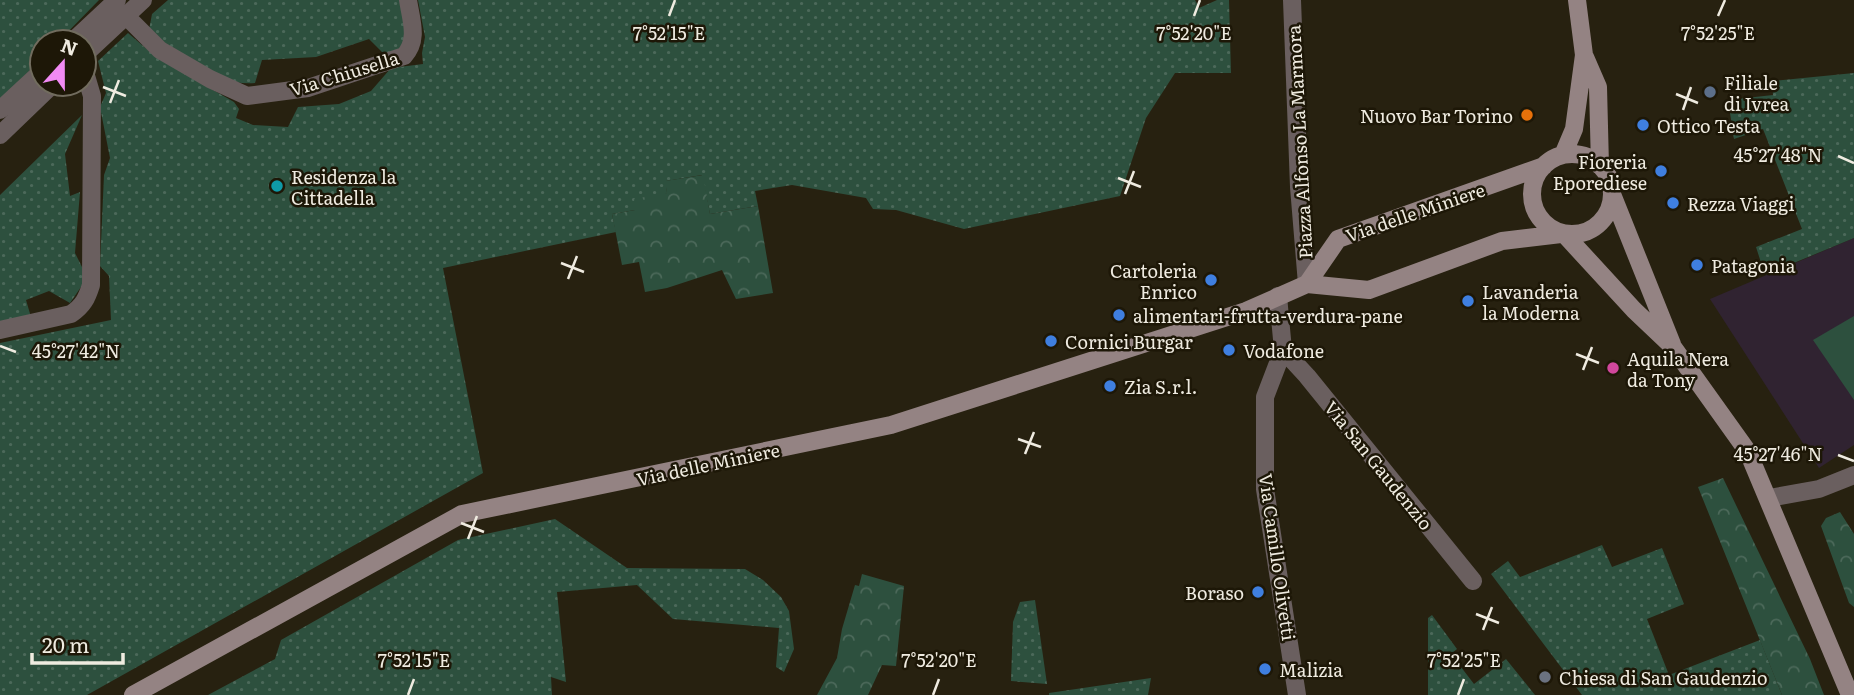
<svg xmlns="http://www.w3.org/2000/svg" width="1854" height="695" font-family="Literata,serif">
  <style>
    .education { fill: #302331 }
    .grass { fill: url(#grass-dots) }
    .park { fill: url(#park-crowns) }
    .pitch { fill: #2d503e }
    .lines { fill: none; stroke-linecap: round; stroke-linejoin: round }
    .street { stroke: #6a5f5f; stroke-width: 18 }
    .secondary { stroke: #948383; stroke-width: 18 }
    .ticks { fill: none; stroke: #efebe0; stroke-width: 2.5 }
    .service-dot { fill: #5c6f8a; stroke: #1d1707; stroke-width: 2.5 }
    .food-dot { fill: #e8710a; stroke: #1d1707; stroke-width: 2.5 }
    .shop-dot { fill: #3f7fe0; stroke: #1d1707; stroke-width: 2.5 }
    .culture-dot { fill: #0f9aa8; stroke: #1d1707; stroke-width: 2.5 }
    .hotel-dot { fill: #d1479c; stroke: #1d1707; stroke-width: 2.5 }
    .worship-dot { fill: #6b7280; stroke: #1d1707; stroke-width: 2.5 }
    .labels { text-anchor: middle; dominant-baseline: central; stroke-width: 5; stroke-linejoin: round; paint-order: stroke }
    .street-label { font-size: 18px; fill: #efebe0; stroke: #1d1707 }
    .poi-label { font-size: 18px; fill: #efebe0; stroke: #1d1707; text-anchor: start }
    .ticks-label { font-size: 18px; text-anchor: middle; fill: #efebe0; stroke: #1d1707; stroke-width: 5; stroke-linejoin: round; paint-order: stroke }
  </style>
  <defs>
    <pattern id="grass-dots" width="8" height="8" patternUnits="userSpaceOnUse" patternTransform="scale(1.75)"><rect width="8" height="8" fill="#2d503e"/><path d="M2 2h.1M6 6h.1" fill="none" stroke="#4c695a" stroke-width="1.8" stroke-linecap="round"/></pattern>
    <pattern id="park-crowns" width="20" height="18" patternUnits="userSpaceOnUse" patternTransform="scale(1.75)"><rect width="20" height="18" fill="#2d503e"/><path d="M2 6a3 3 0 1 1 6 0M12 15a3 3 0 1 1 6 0" fill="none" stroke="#4c695a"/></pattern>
  </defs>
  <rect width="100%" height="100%" fill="#272110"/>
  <path class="education" d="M1854,238V445L1819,468L1710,299Z"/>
  <path class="grass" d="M0,0H99L58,42H42V58L0,101Z
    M168,0H400C404,23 414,40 391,55L382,52L369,39L316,57L262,60L255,83C217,87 177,52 149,30L152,14Z
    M418,0H1195L1199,8L1217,0H1229L1231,73H1175L1146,118L1120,196L964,229L896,210L873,209L866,198L792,185L755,191L758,206L710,214L702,175L666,181L667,193L635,210L612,214L616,232L443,268L483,473L87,695H0V343L111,320L109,276L100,266L104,175L110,158L100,107L106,93L98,61L128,33L156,57L234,102L239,109L236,118L253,125L288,127L298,107L339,104L371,91L391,68L423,64L422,53L425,37Z
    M1854,73V238L1765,275L1756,247L1802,229L1763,129L1734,139L1728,100L1773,95L1772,81Z
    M82,115L65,154L70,196L80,192L75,253L85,273L83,284L70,303L49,291L26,300L31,317L0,323V195Z
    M555,519L627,568L745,569L763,580L781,597L789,611L794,649L784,672L776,667L779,628L673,619L637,585L557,592L566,682L551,677L552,695H208L275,659L281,640L458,540Z
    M1602,545L1612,567L1662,548L1684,604L1647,619L1669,675L1760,640L1782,695H1582L1491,574L1508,561L1520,577Z
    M1035,600L1047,684L1011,681L1013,622L1020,602Z
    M1432,615L1457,649L1451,654L1474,684L1506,659L1535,695H1428V618Z
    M1151,678L1148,695H1049V693Z"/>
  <path class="park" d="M703,175L710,214L758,206L773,293L736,299L722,270L667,288L645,292L639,262L622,265L612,214L635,210L634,199L667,193L665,181Z
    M1723,478L1810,659L1824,695H1782L1698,487Z
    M1840,512L1854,534V607L1849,603L1821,526L1826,518Z
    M862,574L904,586L896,666L882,665L868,695H817L837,658L842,629L855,585L859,586Z"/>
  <path class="pitch" d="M1854,316V400L1813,340Z"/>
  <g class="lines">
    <path class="street" d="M1292,0L1299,187L1307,284
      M126,16L160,50L210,79L247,96L308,88L404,56C419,40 411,20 408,0
      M72,42L117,0
      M84,55L143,0
      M0,110L42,71
      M0,135L53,84
      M1278,296L1283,350L1265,397V489L1297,695
      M0,330L71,314C83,306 87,298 91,285L92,96L84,69
      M1283,350L1307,376L1473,581
      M1769,498L1819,489L1854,475"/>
    <path class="secondary" d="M1585,57L1598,87L1600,166
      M1532 194a40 40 0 1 1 80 0a40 40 0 1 1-80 0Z
      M1563,155L1574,129L1584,55L1577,0
      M1612,194L1672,344
      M1565,235L1634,310L1673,347L1748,452L1850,695
      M1307,284L1338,239L1544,166
      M133,695L462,514L891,425L1246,311L1307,284L1369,290L1502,241L1561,234"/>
  </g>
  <path class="ticks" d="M669,16L675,0M1194,16L1200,0M1718,16L1725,0M103,87L126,96M1676,94L1698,103M110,103L119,80M1683,110L1691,87M1838,156L1854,163M1118,178L1141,187M1125,194L1134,171M561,263L584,272M568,279L577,256M0,346L16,352M1576,354L1599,363M1583,370L1592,347M1018,439L1041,447M1025,454L1034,432M1838,455L1854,461M461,523L484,532M468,539L477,516M1476,614L1499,623M1483,630L1492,607M408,695L414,679M933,695L939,679M1458,695L1464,679"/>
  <circle class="service-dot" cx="1710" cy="92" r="7"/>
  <circle class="food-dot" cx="1527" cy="115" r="7"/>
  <g class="shop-dot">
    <circle cx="1643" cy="125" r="7"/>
    <circle cx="1661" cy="171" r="7"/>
    <circle cx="1673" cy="203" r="7"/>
    <circle cx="1697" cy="265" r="7"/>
    <circle cx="1211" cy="280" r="7"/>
    <circle cx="1468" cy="301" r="7"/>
    <circle cx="1119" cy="315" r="7"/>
    <circle cx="1051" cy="341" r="7"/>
    <circle cx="1229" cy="350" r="7"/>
    <circle cx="1110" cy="386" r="7"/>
    <circle cx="1258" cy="592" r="7"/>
    <circle cx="1265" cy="669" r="7"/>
  </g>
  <circle class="culture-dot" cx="277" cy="186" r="7"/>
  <circle class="hotel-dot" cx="1613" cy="368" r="7"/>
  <circle class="worship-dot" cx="1545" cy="677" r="7"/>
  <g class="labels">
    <g class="street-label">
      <text transform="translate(344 73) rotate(-17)">Via Chiusella</text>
      <text transform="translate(1299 142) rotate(-93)">Piazza Alfonso La Marmora</text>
      <text transform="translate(1415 212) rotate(-19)">Via delle Miniere</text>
      <text transform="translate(708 464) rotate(-12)">Via delle Miniere</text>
      <text transform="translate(1379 465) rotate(51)">Via San Gaudenzio</text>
      <text transform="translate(1278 557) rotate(82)">Via Camillo Olivetti</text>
    </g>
    <g class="poi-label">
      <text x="1724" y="82">Filiale<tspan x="1724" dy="21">di Ivrea</tspan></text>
      <text x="1513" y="115" text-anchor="end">Nuovo Bar Torino</text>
      <text x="1657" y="125">Ottico Testa</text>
      <text x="1647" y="161" text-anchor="end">Fioreria<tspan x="1647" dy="21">Eporediese</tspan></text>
      <text x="291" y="176">Residenza la<tspan x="291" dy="21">Cittadella</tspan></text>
      <text x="1687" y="203">Rezza Viaggi</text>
      <text x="1711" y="265">Patagonia</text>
      <text x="1197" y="270" text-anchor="end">Cartoleria<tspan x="1197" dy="21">Enrico</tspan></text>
      <text x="1482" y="291">Lavanderia<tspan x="1482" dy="21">la Moderna</tspan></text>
      <text x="1133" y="315">alimentari-frutta-verdura-pane</text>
      <text x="1065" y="341">Cornici Burgar</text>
      <text x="1243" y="350">Vodafone</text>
      <text x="1627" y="358">Aquila Nera<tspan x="1627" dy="21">da Tony</tspan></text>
      <text x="1124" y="386">Zia S.r.l.</text>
      <text x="1244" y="592" text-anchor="end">Boraso</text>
      <text x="1279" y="669">Malizia</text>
      <text x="1559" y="677">Chiesa di San Gaudenzio</text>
    </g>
  </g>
  <g class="ticks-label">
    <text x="669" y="40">7°52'15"E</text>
    <text x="1194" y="40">7°52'20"E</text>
    <text x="1718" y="40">7°52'25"E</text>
    <text x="1778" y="162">45°27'48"N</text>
    <text x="76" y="358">45°27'42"N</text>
    <text x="1778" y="461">45°27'46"N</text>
    <text x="414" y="667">7°52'15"E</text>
    <text x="939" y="667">7°52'20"E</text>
    <text x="1464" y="667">7°52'25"E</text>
  </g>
  <g transform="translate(63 63) rotate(21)"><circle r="33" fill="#1d1707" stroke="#716c5e" stroke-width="2"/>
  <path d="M0-5L12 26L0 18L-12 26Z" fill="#f18af4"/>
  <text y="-10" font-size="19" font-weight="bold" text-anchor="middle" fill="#efebe0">N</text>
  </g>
  <path d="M32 653v10h91v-10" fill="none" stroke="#efebe0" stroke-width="3.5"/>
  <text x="42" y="653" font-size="21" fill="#efebe0" stroke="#1d1707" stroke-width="5" paint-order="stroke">20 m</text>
</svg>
